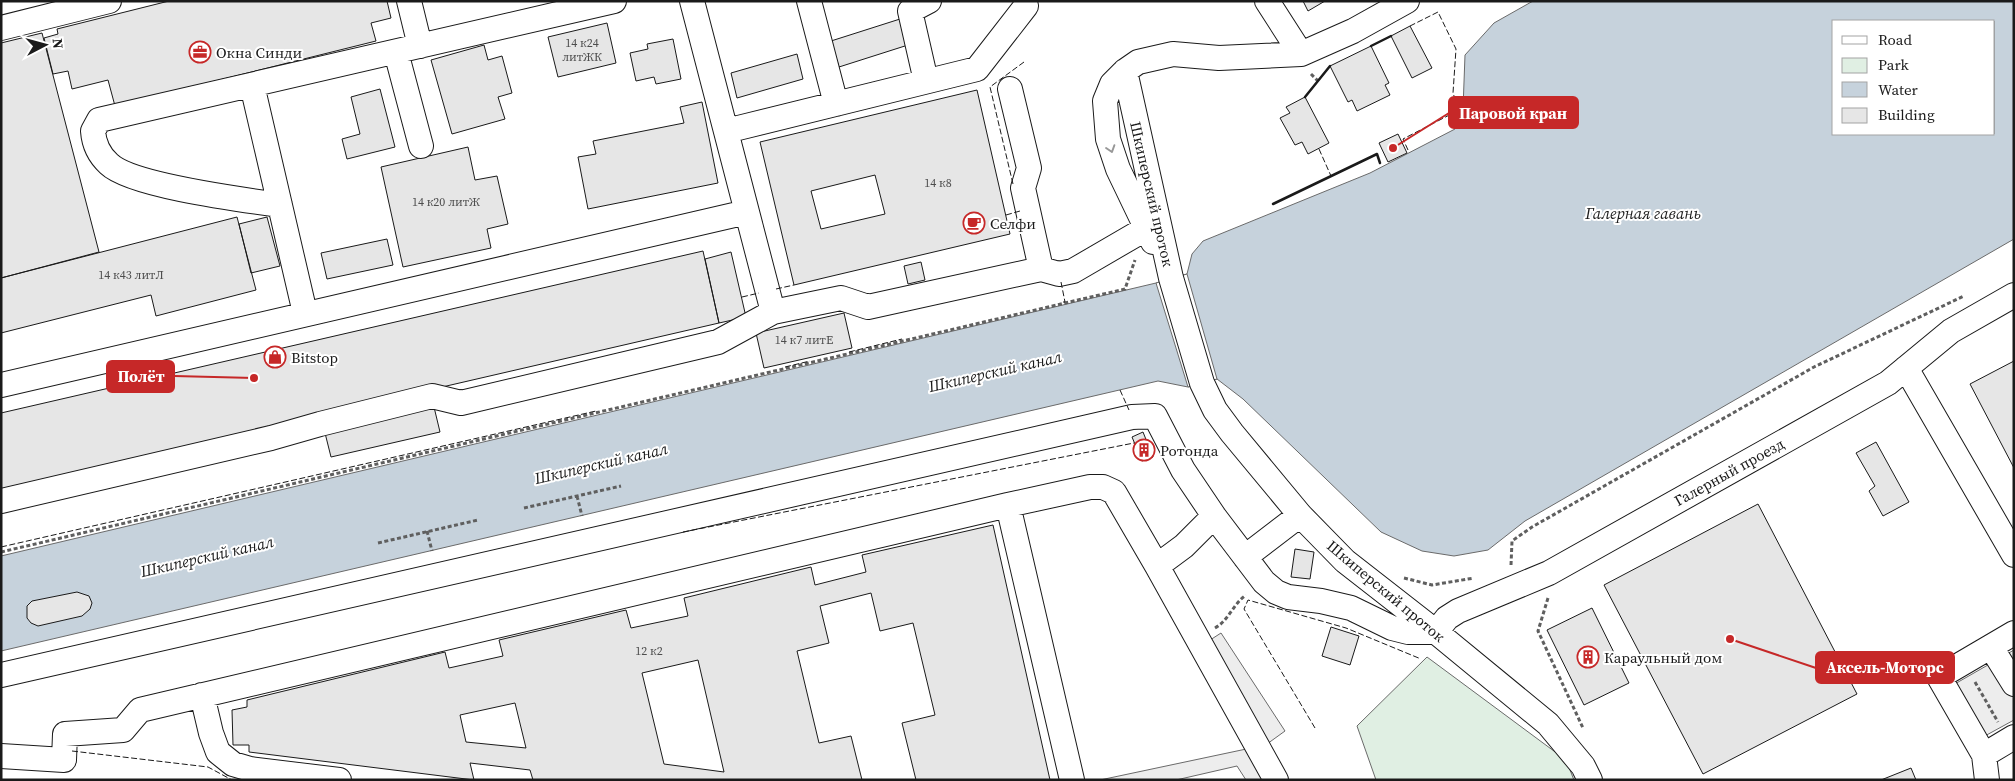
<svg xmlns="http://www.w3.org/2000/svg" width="2015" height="781" font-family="'Source Serif 4',serif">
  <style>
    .green { fill: #e0efe3; stroke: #6a6a6a }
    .parking { fill: #ededed; stroke: #6a6a6a }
    .water { fill: #c6d2dc; stroke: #6a6a6a; fill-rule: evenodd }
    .pier { fill: #fff; stroke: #6a6a6a }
    .building { fill: #e6e6e6; stroke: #1a1a1a; fill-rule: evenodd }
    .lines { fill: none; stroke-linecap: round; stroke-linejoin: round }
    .minor-casing { stroke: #1a1a1a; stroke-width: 26 }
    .path { stroke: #5f5f5f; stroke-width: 3; stroke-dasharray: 4 2.5; stroke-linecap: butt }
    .minor { stroke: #fff; stroke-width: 24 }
    .fence { stroke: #1a1a1a; stroke-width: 1; stroke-dasharray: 6 2.5; stroke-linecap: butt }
    .wall { stroke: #1a1a1a; stroke-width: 2.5 }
    .oneway { stroke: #989898 }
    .labels { text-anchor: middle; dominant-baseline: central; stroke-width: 4; stroke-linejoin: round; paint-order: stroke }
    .number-label { font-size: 12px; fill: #4d4d4d }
    .poi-label { font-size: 15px; fill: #1a1a1a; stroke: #fff; text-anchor: start }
    .street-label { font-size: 15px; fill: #1a1a1a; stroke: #fff }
    .water-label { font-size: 16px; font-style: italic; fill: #1a1a1a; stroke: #fff }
    .leader { fill: none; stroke: #c62828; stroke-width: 2 }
    .callout-dot { fill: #c62828; stroke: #fff; stroke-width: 2 }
    .callout { fill: #c62828; stroke: #c62828; stroke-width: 2 }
    .callout-label { font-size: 16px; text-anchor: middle; font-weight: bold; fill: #fff }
  </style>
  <rect width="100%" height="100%" fill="#fff"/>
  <path class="green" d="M1427,657L1566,760L1574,780H1376L1357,726Z"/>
  <path class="parking" d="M1221,633L1285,731L1267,744L1207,642Z
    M2014,650V720L1983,737L1953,685Z
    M1251,748L1269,780H1246L1237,766L1176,780H1100Z"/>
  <path class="water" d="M1533,1H2014V239L1525,521L1488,550L1454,556L1422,551L1381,532L1243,399L1217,379L1188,387L1158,381L1,651V556L1156,283L1187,274L1192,254L1203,241L1370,173L1455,129L1463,109L1465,55L1494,23ZM1834,21H1994V134H1834Z"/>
  <path class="pier" d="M1187,274L1217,379L1188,387L1156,283Z"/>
  <path class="building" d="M169,1H387L391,18L371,23L376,41L115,106L108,80L72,89L68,71L53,74L44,38L58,34L57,29Z
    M1303,1H1325L1308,11Z
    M900,19L908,45L839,67L831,41Z
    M607,23L616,63L558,77L548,37Z
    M1410,26L1432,68L1412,78L1391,36Z
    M42,33L99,252L1,278V43Z
    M673,39L681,79L656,84L654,77L636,81L630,53L648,49L647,44Z
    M484,45L488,60L502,56L512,93L498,97L505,119L452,134L431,60Z
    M1371,46L1389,83L1385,85L1390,95L1357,111L1352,100L1348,102L1330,66Z
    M797,54L803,79L737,98L731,73Z
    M380,89L395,147L347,159L342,139L360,134L351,97Z
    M977,90L1010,234L794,285L760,142ZM875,175L885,214L821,229L811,191Z
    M1305,97L1329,143L1308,154L1302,142L1295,145L1280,118L1290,113L1286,107Z
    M702,102L718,183L588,209L578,157L596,154L593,141L684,123L680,107Z
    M1398,134L1407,153L1388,162L1379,143Z
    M468,147L475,180L497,176L508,224L487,229L491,248L403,267L381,167Z
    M237,217L256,290L156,316L151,295L1,333V278Z
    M267,217L280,266L251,273L239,224Z
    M387,239L393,265L327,279L321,253Z
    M703,251L719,323L1,489V413Z
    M731,252L746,317L719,323L705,259Z
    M921,262L925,280L908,284L904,266Z
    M844,313L852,348L764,368L756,333Z
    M2014,361V468L1970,384Z
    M434,407L440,432L331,457L325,433Z
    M1143,432L1153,457L1142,461L1132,437Z
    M1876,442L1909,502L1883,516L1869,491L1875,486L1856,453Z
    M1758,504L1857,694L1703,774L1604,585Z
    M993,525L1050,780H916L902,723L935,715L913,623L880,631L871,593L820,606L829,643L797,651L819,743L851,736L862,780H533L530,770L470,763L474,780L249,752V745H233L232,710L247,707V700L445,652L449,668L503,656L499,640L626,610L631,628L688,616L684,598L811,567L815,585L866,572L862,555ZM698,660L724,772L664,764L642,673ZM515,703L526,748L466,742L460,715Z
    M1295,549L1314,552L1310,579L1291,577Z
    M77,592L89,596L92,603L90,609L82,616L38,626L31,623L27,618V606L32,601Z
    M1592,608L1629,683L1584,705L1547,630Z
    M1331,627L1359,636L1350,665L1322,656Z
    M1911,768L1916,780H1881Z"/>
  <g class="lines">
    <g class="minor-casing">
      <path id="minor" d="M409,1L420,46
        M692,1L773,312
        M809,1L836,104
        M1267,1L1301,54
        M1,28L109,1
        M396,52L421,146
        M1125,71L1171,278L1202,383L1215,410L1232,433L1300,515L1345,561L1436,632L1548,724L1583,766L1590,780
        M926,81L910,11L929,1
        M252,85L305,313
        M1010,89L1029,168L1023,188L1041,269
        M726,131L977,69L1026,6
        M280,205C245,200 132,186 109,164C99,155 94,145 93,131L99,120L614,1
        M1153,242L1118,169L1108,139L1105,101L1112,84L1125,71L1138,62L1173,54L1219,58L1301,54L1353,31L1407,1
        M1906,368L2014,555
        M1,385L747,212
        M1,501L271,438L320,424L432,396L461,403L718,342L773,312L841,298L868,307L1041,269L1059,274L1073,271L1147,228
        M1245,557L1300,515
        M1157,566L1184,546L1214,516
        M1991,647L2014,684
        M1,675L1132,417L1155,416L1183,470L1214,516L1264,582L1276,592L1288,597L1321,601L1351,608L1392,628L1408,632H1436L1447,618L1458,611L1549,573L1888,383L1951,331L2014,295
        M202,695L211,733L218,752L233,764L250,769L339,780
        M1984,755L1939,677L2014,633
        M1,756L64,760L65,734L123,730L140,710L1008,505
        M1072,780L1008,505L1090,487H1103L1114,492L1157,566L1276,780
        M1987,780L1984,755L2014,737"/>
    </g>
    <path class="path" d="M1311,74L1318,81
      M577,496L582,516
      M524,508L621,486
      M427,531L432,551
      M378,543L478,520
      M1,552L1125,289L1135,260
      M1511,565L1512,541L1532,527L1814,367L1964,296
      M1404,578L1432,585L1474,578
      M1548,598L1538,631L1583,728
      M1215,628C1229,620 1233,604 1246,595
      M1975,682L1998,722"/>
    <use href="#minor" class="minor"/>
    <path class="fence" d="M1319,149L1331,176
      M1408,150L1403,139L1459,110L1453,93L1456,49L1438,12L1410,26
      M1013,184L990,87L1024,62
      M1006,215L1020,211
      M1061,282L1065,302H1063
      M776,289L794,285
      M742,297L759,293
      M849,352L902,339
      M785,367L810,361
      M1120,390L1129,410
      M683,532L1134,443
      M1,547L596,411
      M1315,728L1244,609L1248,600L1346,628L1421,659
      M72,751L208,767L232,780"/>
    <path class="wall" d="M1371,46L1391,36
      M1305,97L1330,66
      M1273,204L1377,154L1380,163"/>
  </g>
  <defs><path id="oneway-chevron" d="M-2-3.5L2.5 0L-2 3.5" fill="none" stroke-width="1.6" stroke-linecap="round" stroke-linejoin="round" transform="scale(1.25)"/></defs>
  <use class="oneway" href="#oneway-chevron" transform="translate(1111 149) rotate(72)"/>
  <defs>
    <g id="office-ring" transform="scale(1.125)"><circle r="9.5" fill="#fff" stroke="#c62828" stroke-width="1.5"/><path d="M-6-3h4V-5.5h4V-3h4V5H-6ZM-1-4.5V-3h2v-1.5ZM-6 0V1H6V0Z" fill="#c62828"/></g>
    <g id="cafe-ring" transform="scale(1.125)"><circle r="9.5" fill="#fff" stroke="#c62828" stroke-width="1.5"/><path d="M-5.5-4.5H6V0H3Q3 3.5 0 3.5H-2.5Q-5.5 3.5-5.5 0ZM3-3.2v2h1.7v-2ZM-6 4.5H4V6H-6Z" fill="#c62828"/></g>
    <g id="shop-ring" transform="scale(1.125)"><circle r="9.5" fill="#fff" stroke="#c62828" stroke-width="1.5"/><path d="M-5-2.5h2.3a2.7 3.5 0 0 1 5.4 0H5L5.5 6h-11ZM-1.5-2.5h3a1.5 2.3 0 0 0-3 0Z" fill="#c62828"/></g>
    <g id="building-ring" transform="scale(1.125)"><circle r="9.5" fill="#fff" stroke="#c62828" stroke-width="1.5"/><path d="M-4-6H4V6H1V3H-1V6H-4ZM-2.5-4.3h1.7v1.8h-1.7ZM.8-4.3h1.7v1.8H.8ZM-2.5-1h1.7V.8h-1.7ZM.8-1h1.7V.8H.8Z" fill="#c62828"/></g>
  </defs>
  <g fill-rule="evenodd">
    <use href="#office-ring" x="200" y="52"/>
    <use href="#cafe-ring" x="974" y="223"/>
    <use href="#shop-ring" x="275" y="357"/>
    <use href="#building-ring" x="1144" y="450"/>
    <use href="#building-ring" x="1588" y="657"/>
  </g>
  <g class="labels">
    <g class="number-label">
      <text x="582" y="43">14 к24<tspan x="582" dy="14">литЖК</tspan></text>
      <text x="938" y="183">14 к8</text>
      <text x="446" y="202">14 к20 литЖ</text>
      <text x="131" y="275">14 к43 литЛ</text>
      <text x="804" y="340">14 к7 литЕ</text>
      <text x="649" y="651">12 к2</text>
    </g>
    <g class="poi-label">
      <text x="216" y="52">Окна Синди</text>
      <text x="990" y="223">Селфи</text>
      <text x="291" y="357">Bitstop</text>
      <text x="1160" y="450">Ротонда</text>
      <text x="1604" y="657">Караульный дом</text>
    </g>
    <g class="street-label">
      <text transform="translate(1152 194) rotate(77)">Шкиперский проток</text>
      <text transform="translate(1729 472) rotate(-29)">Галерный проезд</text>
      <text transform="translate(1386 591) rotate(40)">Шкиперский проток</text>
    </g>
    <g class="water-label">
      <text x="1643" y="213">Галерная гавань</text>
      <text transform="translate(995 371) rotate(-13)">Шкиперский канал</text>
      <text transform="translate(601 463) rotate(-13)">Шкиперский канал</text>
      <text transform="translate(207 556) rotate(-13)">Шкиперский канал</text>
    </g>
  </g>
  <path class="leader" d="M1393 148L1449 113M254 378L174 376M1730 639L1816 668"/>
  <g class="callout-dot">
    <circle cx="1393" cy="148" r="5"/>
    <circle cx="254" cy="378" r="5"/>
    <circle cx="1730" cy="639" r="5"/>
  </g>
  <g class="callout">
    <rect x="1449" y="97" width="129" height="31" rx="5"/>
    <rect x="107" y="361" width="67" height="31" rx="5"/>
    <rect x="1816" y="652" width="138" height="31" rx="5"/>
  </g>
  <g class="callout-label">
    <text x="1513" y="119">Паровой кран</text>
    <text x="141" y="382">Полёт</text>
    <text x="1885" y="673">Аксель-Моторс</text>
  </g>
  <rect width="2015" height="781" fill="none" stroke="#1a1a1a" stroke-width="5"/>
  <rect x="1832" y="20" width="162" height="115" fill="#ffffff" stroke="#a3a3a3"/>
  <rect x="1842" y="36" width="25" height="8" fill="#ffffff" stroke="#a3a3a3"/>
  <text x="1878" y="45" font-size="15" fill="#1a1a1a">Road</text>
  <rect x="1842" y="58" width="25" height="15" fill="#e0efe3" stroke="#a3a3a3"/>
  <text x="1878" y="70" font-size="15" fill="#1a1a1a">Park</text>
  <rect x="1842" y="82" width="25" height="15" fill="#c6d2dc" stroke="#a3a3a3"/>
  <text x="1878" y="95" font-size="15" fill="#1a1a1a">Water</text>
  <rect x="1842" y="108" width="25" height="15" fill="#e6e6e6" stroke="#a3a3a3"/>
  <text x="1878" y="120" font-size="15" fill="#1a1a1a">Building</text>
  <g transform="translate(45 45) rotate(84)" stroke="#ffffff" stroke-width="4" paint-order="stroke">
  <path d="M0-4L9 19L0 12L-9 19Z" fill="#1a1a1a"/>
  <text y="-8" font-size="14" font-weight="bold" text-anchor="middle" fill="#1a1a1a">N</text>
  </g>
</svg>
